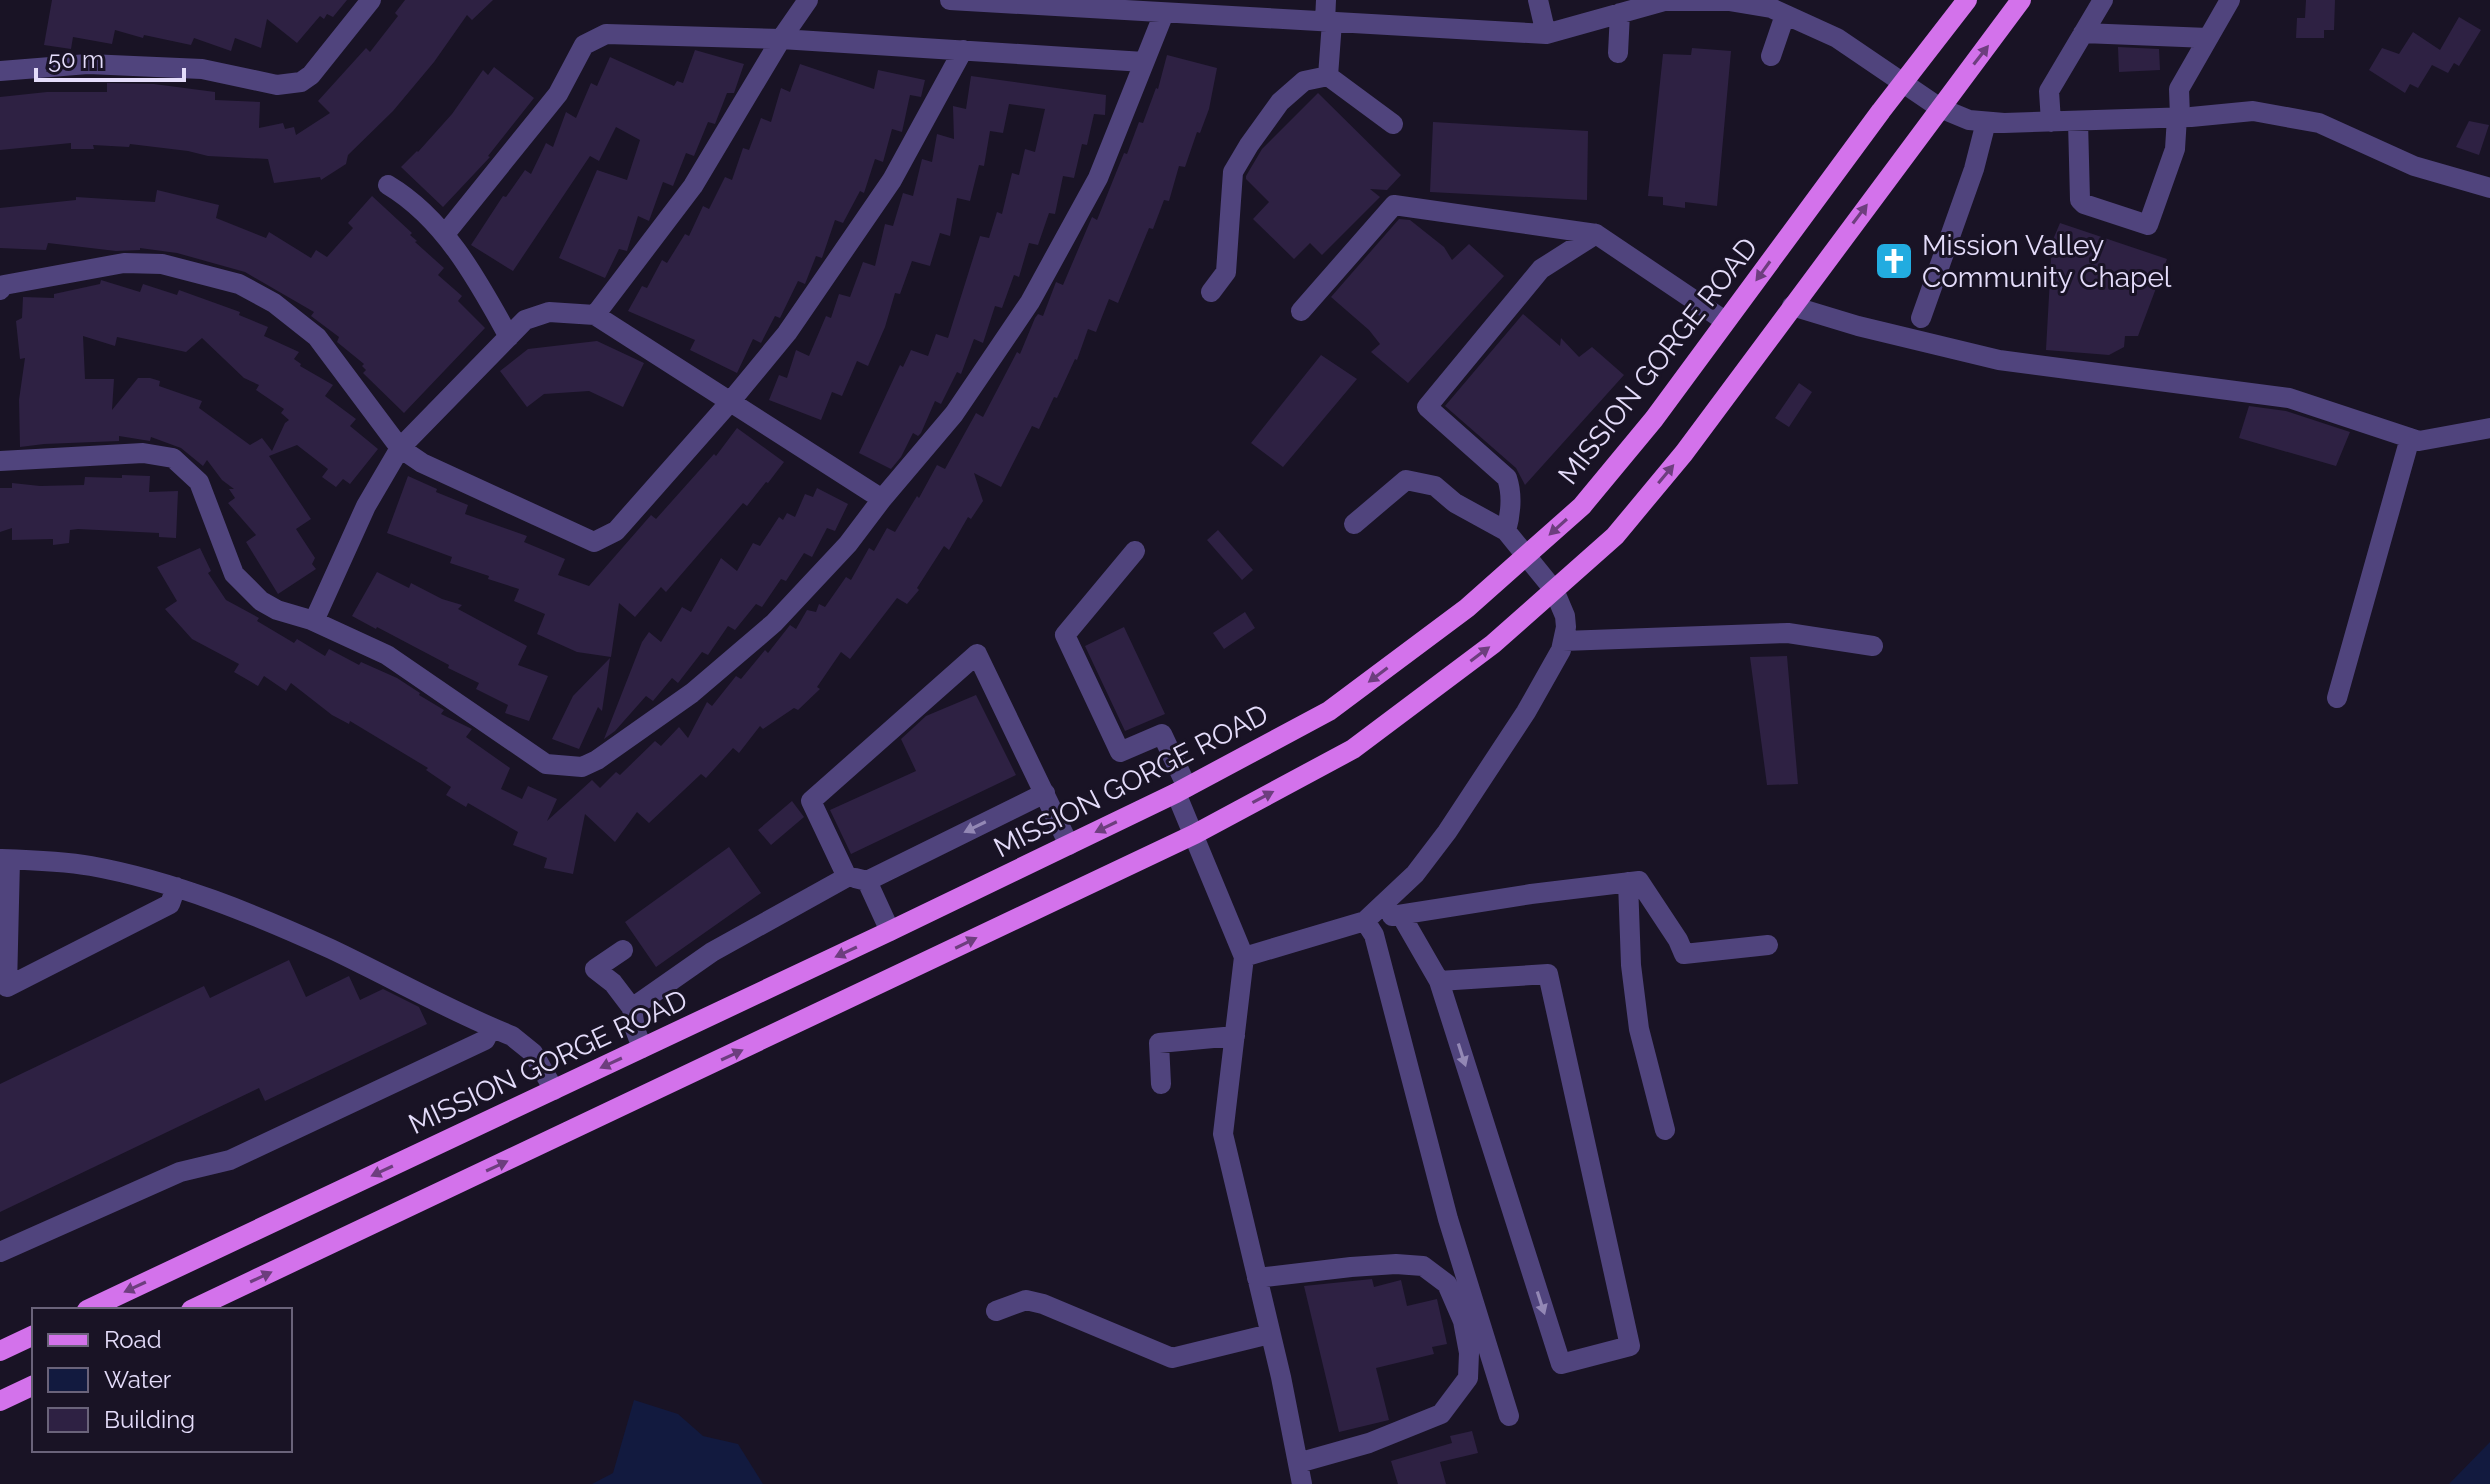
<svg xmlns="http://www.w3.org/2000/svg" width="2490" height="1484" font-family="Raleway,sans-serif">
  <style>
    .water { fill: #121a3f }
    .building { fill: #2e2143; fill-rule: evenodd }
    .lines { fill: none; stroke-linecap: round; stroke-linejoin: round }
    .minor { stroke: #50447d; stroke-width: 20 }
    .major { stroke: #d372eb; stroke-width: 20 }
    .oneway { fill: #6d3e7e }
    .oneway2 { fill: #9388b5 }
    .labels { text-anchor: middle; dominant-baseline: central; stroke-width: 6; stroke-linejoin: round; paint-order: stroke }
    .poi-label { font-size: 28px; fill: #e4dcfa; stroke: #191325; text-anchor: start }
    .street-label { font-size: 28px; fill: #e4dcfa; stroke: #191325 }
  </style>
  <rect width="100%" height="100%" fill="#191325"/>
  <path class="water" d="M634,1400L678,1414L703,1436L738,1444L763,1484H592L613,1473Z
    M2490,1442V1484H2449Z"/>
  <path class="building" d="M52,0H347L333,17L327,14L324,19L320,16L297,43L267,19L261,48L235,38L231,51L194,38L191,45L144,35L143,38L115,30L112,44L73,37L71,49L44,45Z
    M405,0H493L472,20L467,15L434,62L393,111L348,155L346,164L321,180L320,177L274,183L268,159L208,156L188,151L130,144L129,147L93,145L94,149H71V143L0,150V97L47,92H107V83L154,84L215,92V100L260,102L259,128L283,123L285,129L294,127L296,135L330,113L318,101L366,48L370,52L398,16L395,13Z
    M2306,0H2335L2334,30H2324V38H2296L2297,18H2305Z
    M2459,17L2481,30L2459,66L2454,63L2448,73L2432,65L2418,88L2410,84L2405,93L2369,70L2382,48L2399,54L2413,32L2440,50Z
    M2118,47L2159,49L2160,70L2119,72Z
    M1692,48L1731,51L1717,206L1685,202V208L1663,205V197L1648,196L1663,54L1691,55Z
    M695,50L744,64L734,93H727L715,124L708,122L694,156L686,153L673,186L663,182L649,221L638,216L627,251L619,249L605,278L559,258L597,170L627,180L640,140L616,127L599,161L590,156L513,271L471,245L503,196L506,197L525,170L531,174L546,143L553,147L566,112L576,118L591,83L597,86L610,57L674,86L677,81L683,83Z
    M1167,55L1217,68L1209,109L1200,133L1197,132L1185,167L1179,166L1169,201L1164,200L1153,229L1149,228L1118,303L1109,299L1096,332L1088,329L1077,360L1075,359L1057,398L1054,397L1039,429L1032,426L1001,487L974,473L983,501L971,519L968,517L949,550L944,546L917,588L919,590L907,604L897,598L850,659L841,652L817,687L820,689L798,710L794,708L763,729L760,726L739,753L733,748L706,778L701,774L649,823L637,812L615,842L585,814L573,874L544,868L547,858L513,845L518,832L468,803L466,807L446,795L451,787L426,770L428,768L350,721L349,724L332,715L291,683L286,691L264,676L258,686L234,672L239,664L192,639L165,609L177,601L157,567L200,548L211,571L208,573L226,600L259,618L257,621L294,643L297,639L325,656L329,649L359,665L361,662L397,678L420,693L419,695L444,710L441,714L472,729L466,737L510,768L501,789L522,799L528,786L557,799L547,821L592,780L600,788L616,772L620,775L655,741L661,746L679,727L688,738L707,702L712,706L736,676L741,679L765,650L768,653L790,625L796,629L807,610L816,612L819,604L825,607L846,577L851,580L869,548L874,551L887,528L895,532L917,496L919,498L937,465L945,469L976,413L983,417L1017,352L1020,354L1035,318L1038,314L1043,316L1056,282L1063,285L1092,217L1097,220L1124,153L1127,154L1139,122L1143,123L1156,88L1158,89Z
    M800,64L874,89L878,70L925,80L921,97L910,95L902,132L892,129L883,162L875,159L864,193L860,191L843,223L835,220L822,258L816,256L805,284L798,281L780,318L775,316L761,343L753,339L737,373L690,350L695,340L628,311L642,286L647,288L662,260L667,263L685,234L689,236L703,206L709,209L725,177L732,180L743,148L749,150L761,118L771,122L781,88L790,92Z
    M494,67L534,98L488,156L490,157L443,207L401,167L417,151L418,152L452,114L483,70L488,75Z
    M971,76L1106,95L1105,115L1094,114L1087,145L1082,144L1074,178L1063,176L1055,214L1049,213L1038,245L1029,243L1019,277L1014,275L1002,308L995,306L983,343L974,339L961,374L957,372L941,404L935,401L921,433L918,436L913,433L901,457L891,469L859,453L900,365L903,367L911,350L928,356L936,334L948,338L980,236L989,238L997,212L1002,214L1012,173L1019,175L1025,149L1035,152L1045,109L1009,104L1003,133L990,131L984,166L979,165L970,201L957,198L950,236L940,233L930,266L912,261L900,294L895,293L885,327L868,366L857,361L842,396L832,392L821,420L769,400L779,375L787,378L796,350L809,356L826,316L831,318L839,294L850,297L863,262L875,266L885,224L893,226L903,193L913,196L922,159L932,162L937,134L954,139L953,106L966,109Z
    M1318,93L1401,175L1387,190L1370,189L1380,197L1322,255L1310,243L1294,259L1253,219L1269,202L1246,179V176L1262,149Z
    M2469,121L2489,125L2479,155L2456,147Z
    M1433,122L1588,131L1587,200L1430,192Z
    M157,190L219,205L216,218L266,238L269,232L311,258L316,250L327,257L353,228L348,223L372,196L412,233L410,235L417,241L415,242L444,268L438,275L462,296L458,301L485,328L404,413L363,373L366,370L362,366L364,364L337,342L339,337L311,316L314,312L245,272L177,253L140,248V250L116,251L48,243L46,250L0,248V208L76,200V197L155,202Z
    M1399,219L1410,220L1444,247L1452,260L1469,244L1504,276L1408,383L1371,352L1380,344L1369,330L1331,297Z
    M2060,223L2167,259L2138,336H2125L2124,347L2109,355L2046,350L2052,242Z
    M101,280L140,292L143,284L177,295L179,290L240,312L239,315L268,327L264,336L299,352L294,359L301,364L300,366L333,385L325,396L356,419L350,426L378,449L350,484L343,479L336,487L322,477L328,469L297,445L269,456L311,519L296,529L315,558L312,564L316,569L278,594L246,542L256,535L228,503L235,498L229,489H234L222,480L207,460L203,466L181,448L151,437L150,441L119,436V441L44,444L20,447L19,400L25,358L20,359L16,321L22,318L23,297L54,298V294L100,284ZM83,336L115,346L117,337L186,352L202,338L244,378L259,385L256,390L284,409L281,413L289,420L285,423L272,451L262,438L250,445L199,408L202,401L159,386L160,381L150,378H138L112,410L114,379H85Z
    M1523,314L1560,346L1561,338L1579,357L1592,347L1624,375L1525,485L1516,468L1445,406Z
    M597,341L644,363L623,407L589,391L544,394L527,407L500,371L528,349Z
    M1321,355L1357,379L1283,467L1251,443Z
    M1799,383L1812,392L1789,427L1775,418Z
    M2249,406L2286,411L2350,432L2336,466L2239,438Z
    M737,428L784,462L768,483L766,482L747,506L743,503L666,592L661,587L635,617L619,603L611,657L577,652L537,634L545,614L514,601L519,589L488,579L489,576L450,563L452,557L387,533L408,476L437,489L436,492L468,505L465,514L527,536L524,542L565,559L558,575L589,586L651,515L656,519L714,454L716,456Z
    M122,475L150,476L149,492L178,491L176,538L159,537V533L78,529L70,530L69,543L53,545V539L12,540V528L0,532V488H12V483L40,486L84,485L85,477L122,478Z
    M817,488L848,504L835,531L827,528L812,557L804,553L786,581L781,579L762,607L756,604L735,630L728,626L708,655L702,652L678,683L672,678L653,701L646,696L615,731L604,739L642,642L649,632L661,642L682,607L691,612L721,558L737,571L753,543L760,546L779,517L783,520L787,513L795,517L805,494L813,497Z
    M1218,530L1253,570L1242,580L1207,540Z
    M377,572L409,588L411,583L442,599L462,605L458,609L527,646L518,665L548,676L529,721L505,713L508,705L476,689L479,683L448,668L449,665L377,627L376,629L352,616Z
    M1245,612L1255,628L1224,649L1213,633Z
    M1124,627L1165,714L1125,731L1085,646Z
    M1787,656L1798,784L1767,785L1750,657Z
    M610,658L602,711L598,707L579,749L552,739L573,696Z
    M976,695L1016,775L851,854L830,810L916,771L901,739L926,716Z
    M792,801L804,817L771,845L758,830Z
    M729,847L761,893L656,967L625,922Z
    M289,960L306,997L349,976L360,1000L383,989L419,1007L427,1024L265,1101L259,1088L0,1212V1084L204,986L210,998Z
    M1372,1279L1374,1287L1401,1280L1407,1306L1437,1299L1447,1344L1432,1347L1434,1354L1376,1368L1389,1420L1339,1432L1304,1286Z
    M1472,1431L1478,1453L1440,1462L1446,1484H1398L1391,1461L1452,1443L1450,1436Z"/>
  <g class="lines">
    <path class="minor" d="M950,0L1546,34L1664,1H1729L1771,8L1837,38L1940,108L1969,120L2004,123L2191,117L2253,111L2319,123L2414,166L2490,188
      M1538,0L1546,34
      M1325,22L1326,0
      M2083,33L2208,38
      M1618,53L1620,13
      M1771,56L1785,15
      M0,71L88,64L202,69L277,85L301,82L311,75L371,0
      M1328,76L1393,124
      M2180,117L2179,89L2230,0
      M2078,121L2080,200L2084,204L2148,225L2175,149L2177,117
      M2051,122L2049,91L2103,0
      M388,185C445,219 478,281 509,337
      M445,234L558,94L584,45L606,34L781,39L808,0
      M0,290L4,285L124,263L162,264L239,284L274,303L317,337L400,448L422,463L594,542L616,531L730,402L787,333L892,180L963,50
      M1211,292L1226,272L1233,172L1249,145L1280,102L1304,81L1328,76L1332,22
      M1792,306L1858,326L1999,360L2289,398L2419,441L2490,428
      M1301,311L1394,205L1596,234
      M595,315L693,186L781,39L1144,62
      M1921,318L1974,169L1986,122
      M0,461L143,453L173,458L199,482L234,574L261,601L277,610L311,620L387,655L546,764L582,767L597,760L692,693L774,623L848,544L882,499L954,414L1030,302L1098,178L1164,13
      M1354,524L1406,480L1435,486L1455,503L1506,531
      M1135,551L1065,635L1120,752L1162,734L1187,787
      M314,621L366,506L400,448L525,320L549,312L595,315L882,499
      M1563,641L1788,633L1873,646
      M2337,698L2410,438
      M1176,793L1244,957L1223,1134L1281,1377L1302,1484
      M0,859C30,860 62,861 91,866C174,881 254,914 331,949C392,978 450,1011 512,1036L533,1053L554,1090
      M10,860L7,987L170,904L176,887
      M855,878L867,881L890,931
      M867,881L1045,793
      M1628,882L1631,965L1639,1029L1665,1130
      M1401,915L1439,981L1561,1364L1630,1346L1548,974L1439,981
      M1392,916L1531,894L1639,881L1678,940L1684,954L1768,945
      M1365,921L1415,874L1447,832L1526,712L1561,650L1566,627L1565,616L1554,590L1506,531C1511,513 1513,496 1507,478L1427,407L1541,269L1596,234L1725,321
      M623,950L595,969L613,983L632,1008
      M1244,957L1365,921L1374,935L1448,1219L1509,1416
      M642,1048L635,1029L632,1008L712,952L847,877L811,801L977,654L1069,845
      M1161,1084L1159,1043L1235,1036
      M0,1252L180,1172L230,1160L485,1040L491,1028
      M1257,1278L1351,1267L1396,1264L1423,1266L1447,1284L1463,1321L1469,1353L1468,1378L1441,1414L1369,1443L1298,1463
      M996,1311L1026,1300L1043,1304L1172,1358L1270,1334"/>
    <path class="major" d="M87,1310L890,931L1176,793L1329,711L1467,608L1582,506L1654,419L1881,111L1967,0
      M191,1310L1195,834L1353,749L1493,644L1615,536L1684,453L2021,0
      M0,1351L34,1335
      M0,1401L34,1385"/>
  </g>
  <defs><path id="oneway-solid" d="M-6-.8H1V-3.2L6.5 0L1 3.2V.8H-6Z" transform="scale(2)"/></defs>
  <g class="oneway">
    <use href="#oneway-solid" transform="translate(1981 55) rotate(-52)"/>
    <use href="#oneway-solid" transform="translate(1860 214) rotate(-53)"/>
    <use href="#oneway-solid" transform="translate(1763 271) rotate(126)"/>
    <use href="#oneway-solid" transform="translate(1666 474) rotate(-50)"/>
    <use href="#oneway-solid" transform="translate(1558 527) rotate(138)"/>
    <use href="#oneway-solid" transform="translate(1480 654) rotate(-37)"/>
    <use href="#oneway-solid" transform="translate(1378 675) rotate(143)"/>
    <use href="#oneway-solid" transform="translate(1263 797) rotate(-28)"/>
    <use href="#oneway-solid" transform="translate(1106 827) rotate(154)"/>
    <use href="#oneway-solid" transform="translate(966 943) rotate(-26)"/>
    <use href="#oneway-solid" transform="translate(846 952) rotate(155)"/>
    <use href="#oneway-solid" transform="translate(732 1055) rotate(-25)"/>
    <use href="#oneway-solid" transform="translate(611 1063) rotate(155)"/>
    <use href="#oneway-solid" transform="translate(497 1166) rotate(-25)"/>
    <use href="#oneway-solid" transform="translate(382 1171) rotate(155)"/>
    <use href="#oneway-solid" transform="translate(261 1277) rotate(-25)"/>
    <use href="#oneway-solid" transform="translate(135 1287) rotate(155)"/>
  </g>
  <g class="oneway2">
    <use href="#oneway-solid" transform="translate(975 827) rotate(154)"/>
    <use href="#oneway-solid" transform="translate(1462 1055) rotate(72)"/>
    <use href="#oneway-solid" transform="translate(1541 1303) rotate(72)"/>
  </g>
  <defs>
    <g id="church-square" transform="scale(2)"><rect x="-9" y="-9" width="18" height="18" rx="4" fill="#22ace0" stroke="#191325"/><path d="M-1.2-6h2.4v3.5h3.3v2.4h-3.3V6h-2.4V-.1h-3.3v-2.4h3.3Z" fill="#fff"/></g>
  </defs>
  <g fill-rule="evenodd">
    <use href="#church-square" x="1894" y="261"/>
  </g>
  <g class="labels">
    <g class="poi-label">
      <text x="1922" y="245">Mission Valley<tspan x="1922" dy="32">Community Chapel</tspan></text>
    </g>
    <g class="street-label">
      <text transform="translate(1658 361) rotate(-52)">MISSION GORGE ROAD</text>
      <text transform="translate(1131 781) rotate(-27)">MISSION GORGE ROAD</text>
      <text transform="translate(548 1062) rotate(-25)">MISSION GORGE ROAD</text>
    </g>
  </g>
  <rect x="32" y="1308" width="260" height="144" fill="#191325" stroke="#6a637a" stroke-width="2"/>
  <rect x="48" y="1334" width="40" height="12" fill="#d372eb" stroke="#6a637a" stroke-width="2"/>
  <text x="104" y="1348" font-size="24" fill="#e4dcfa">Road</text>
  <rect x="48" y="1368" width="40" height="24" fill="#121a3f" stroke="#6a637a" stroke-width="2"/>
  <text x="104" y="1388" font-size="24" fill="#e4dcfa">Water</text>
  <rect x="48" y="1408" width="40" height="24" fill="#2e2143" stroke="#6a637a" stroke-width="2"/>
  <text x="104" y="1428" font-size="24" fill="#e4dcfa">Building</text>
  <path d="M36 68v12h148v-12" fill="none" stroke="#e4dcfa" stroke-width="4"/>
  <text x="48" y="68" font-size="24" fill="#e4dcfa" stroke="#191325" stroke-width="6" paint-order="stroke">50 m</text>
</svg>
